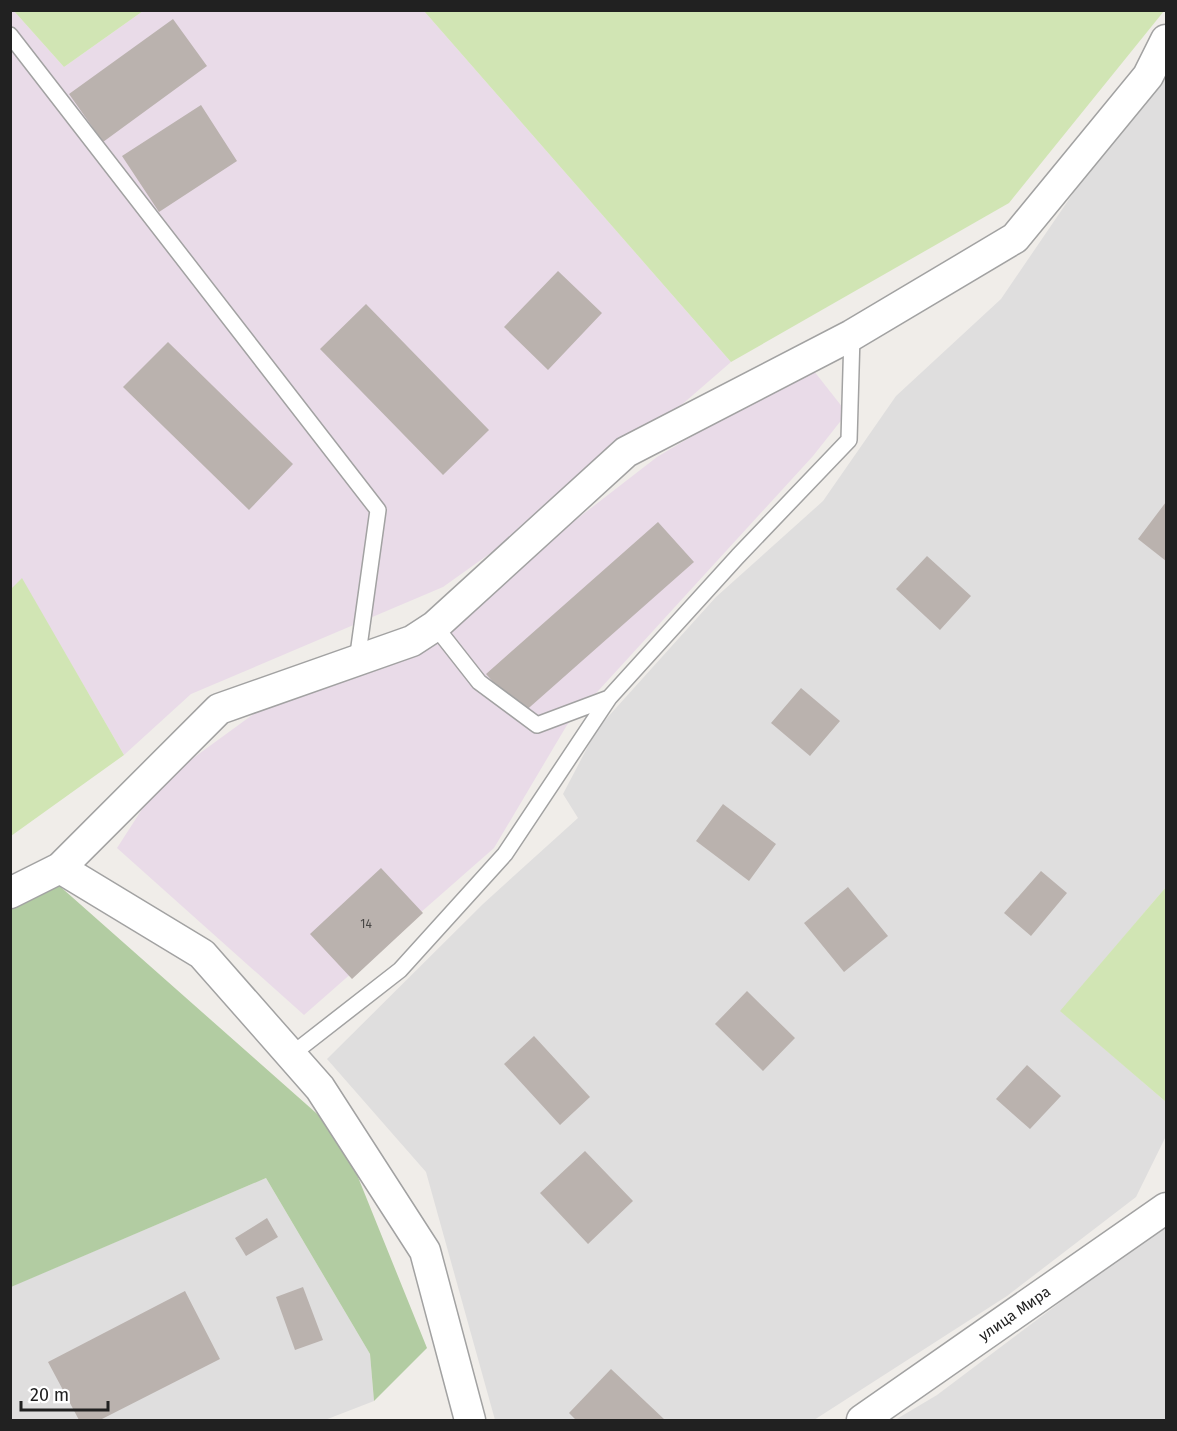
<svg xmlns="http://www.w3.org/2000/svg" width="1177" height="1431" font-family="'Fira Sans',sans-serif">
  <style>
    .residential { fill: #dfdede }
    .industrial { fill: #e9dbe8 }
    .grass { fill: #d1e5b4 }
    .forest { fill: #b2cca2 }
    .building { fill: #bab2ae }
    .lines { fill: none; stroke-linecap: round; stroke-linejoin: round }
    .service-casing { stroke: #a2a2a2; stroke-width: 18 }
    .minor-casing { stroke: #a2a2a2; stroke-width: 33 }
    .service { stroke: #fff; stroke-width: 15 }
    .minor { stroke: #fff; stroke-width: 30 }
    .labels { text-anchor: middle; dominant-baseline: central; stroke-width: 5; stroke-linejoin: round; paint-order: stroke }
    .number-label { font-size: 12px; fill: #474544 }
    .street-label { font-size: 15px; fill: #212121; stroke: #fff }
  </style>
  <rect width="100%" height="100%" fill="#f0ede9"/>
  <path class="residential" d="M1166,57V887L1061,1011L1166,1102V1136L1136,1197L1007,1296L814,1420H495L426,1172L327,1059L483,904L578,818L563,794L597,729L716,597L823,501L896,396L1001,299Z
    M266,1178L370,1354L374,1401L325,1420H11L10,1287Z
    M1166,1215V1420H895L937,1395L1159,1228Z"/>
  <path class="industrial" d="M11,11H14L64,67L143,11H424L731,362L603,473L443,587L191,694L124,755L22,579L11,590Z
    M810,366L847,413L813,456L567,725L494,848L304,1015L117,848L159,783L274,699L423,638L657,457Z"/>
  <path class="grass" d="M14,11H143L64,67Z
    M424,11H1164L1009,203L731,362Z
    M22,578L124,755L11,836L10,590Z
    M1166,887V1102L1060,1011Z"/>
  <path class="forest" d="M46,874L341,1135L427,1348L374,1401L370,1354L266,1178L11,1287L10,900Z"/>
  <path class="building" d="M173,19L207,66L103,142L69,94Z
    M201,105L237,161L159,212L122,156Z
    M558,271L602,313L548,370L504,327Z
    M366,304L489,430L443,475L320,349Z
    M168,342L293,464L249,510L123,387Z
    M1166,502V561L1138,539Z
    M658,522L694,562L522,714L486,674Z
    M927,556L971,596L940,630L896,589Z
    M801,688L840,721L810,756L771,723Z
    M723,804L776,844L749,881L696,841Z
    M381,868L423,913L352,979L310,934Z
    M1041,871L1067,893L1031,936L1004,913Z
    M848,887L888,936L844,972L804,923Z
    M747,991L795,1038L763,1071L715,1024Z
    M534,1036L590,1097L560,1125L504,1064Z
    M1027,1065L1061,1096L1030,1129L996,1099Z
    M585,1151L633,1201L588,1244L540,1193Z
    M267,1218L278,1237L246,1256L235,1238Z
    M303,1287L323,1340L295,1350L276,1297Z
    M185,1291L220,1359L100,1420H79L48,1362Z
    M611,1369L665,1420H576L569,1413Z"/>
  <g class="lines">
    <g class="service-casing">
      <path id="service" d="M10,35L378,510L357,661
        M435,626L479,682L537,725L609,698
        M291,1055L400,970L505,854L609,698L738,556L849,440L852,335"/>
    </g>
    <g class="minor-casing">
      <g id="minor">
        <path d="M60,868L202,954L320,1088L425,1251L470,1420"/>
        <path d="M10,893L60,868L219,709L412,641L435,626L626,452L852,335L1015,238L1148,76L1166,40"/>
        <path id="s1" d="M862,1420L1166,1208"/>
      </g>
    </g>
    <use href="#service" class="service"/>
    <use href="#minor" class="minor"/>
  </g>
  <g class="labels">
    <g class="number-label">
      <text x="366" y="924">14</text>
    </g>
    <g class="street-label">
      <text stroke="none"><textPath href="#s1" startOffset="186">улица Мира</textPath></text>
    </g>
  </g>
  <rect width="1177" height="1431" fill="none" stroke="#212121" stroke-width="24"/>
  <path d="M21 1401v9h87v-9" fill="none" stroke="#212121" stroke-width="3"/>
  <text x="30" y="1401" font-size="18" fill="#212121" stroke="#ffffff" stroke-width="4.5" paint-order="stroke">20 m</text>
</svg>
